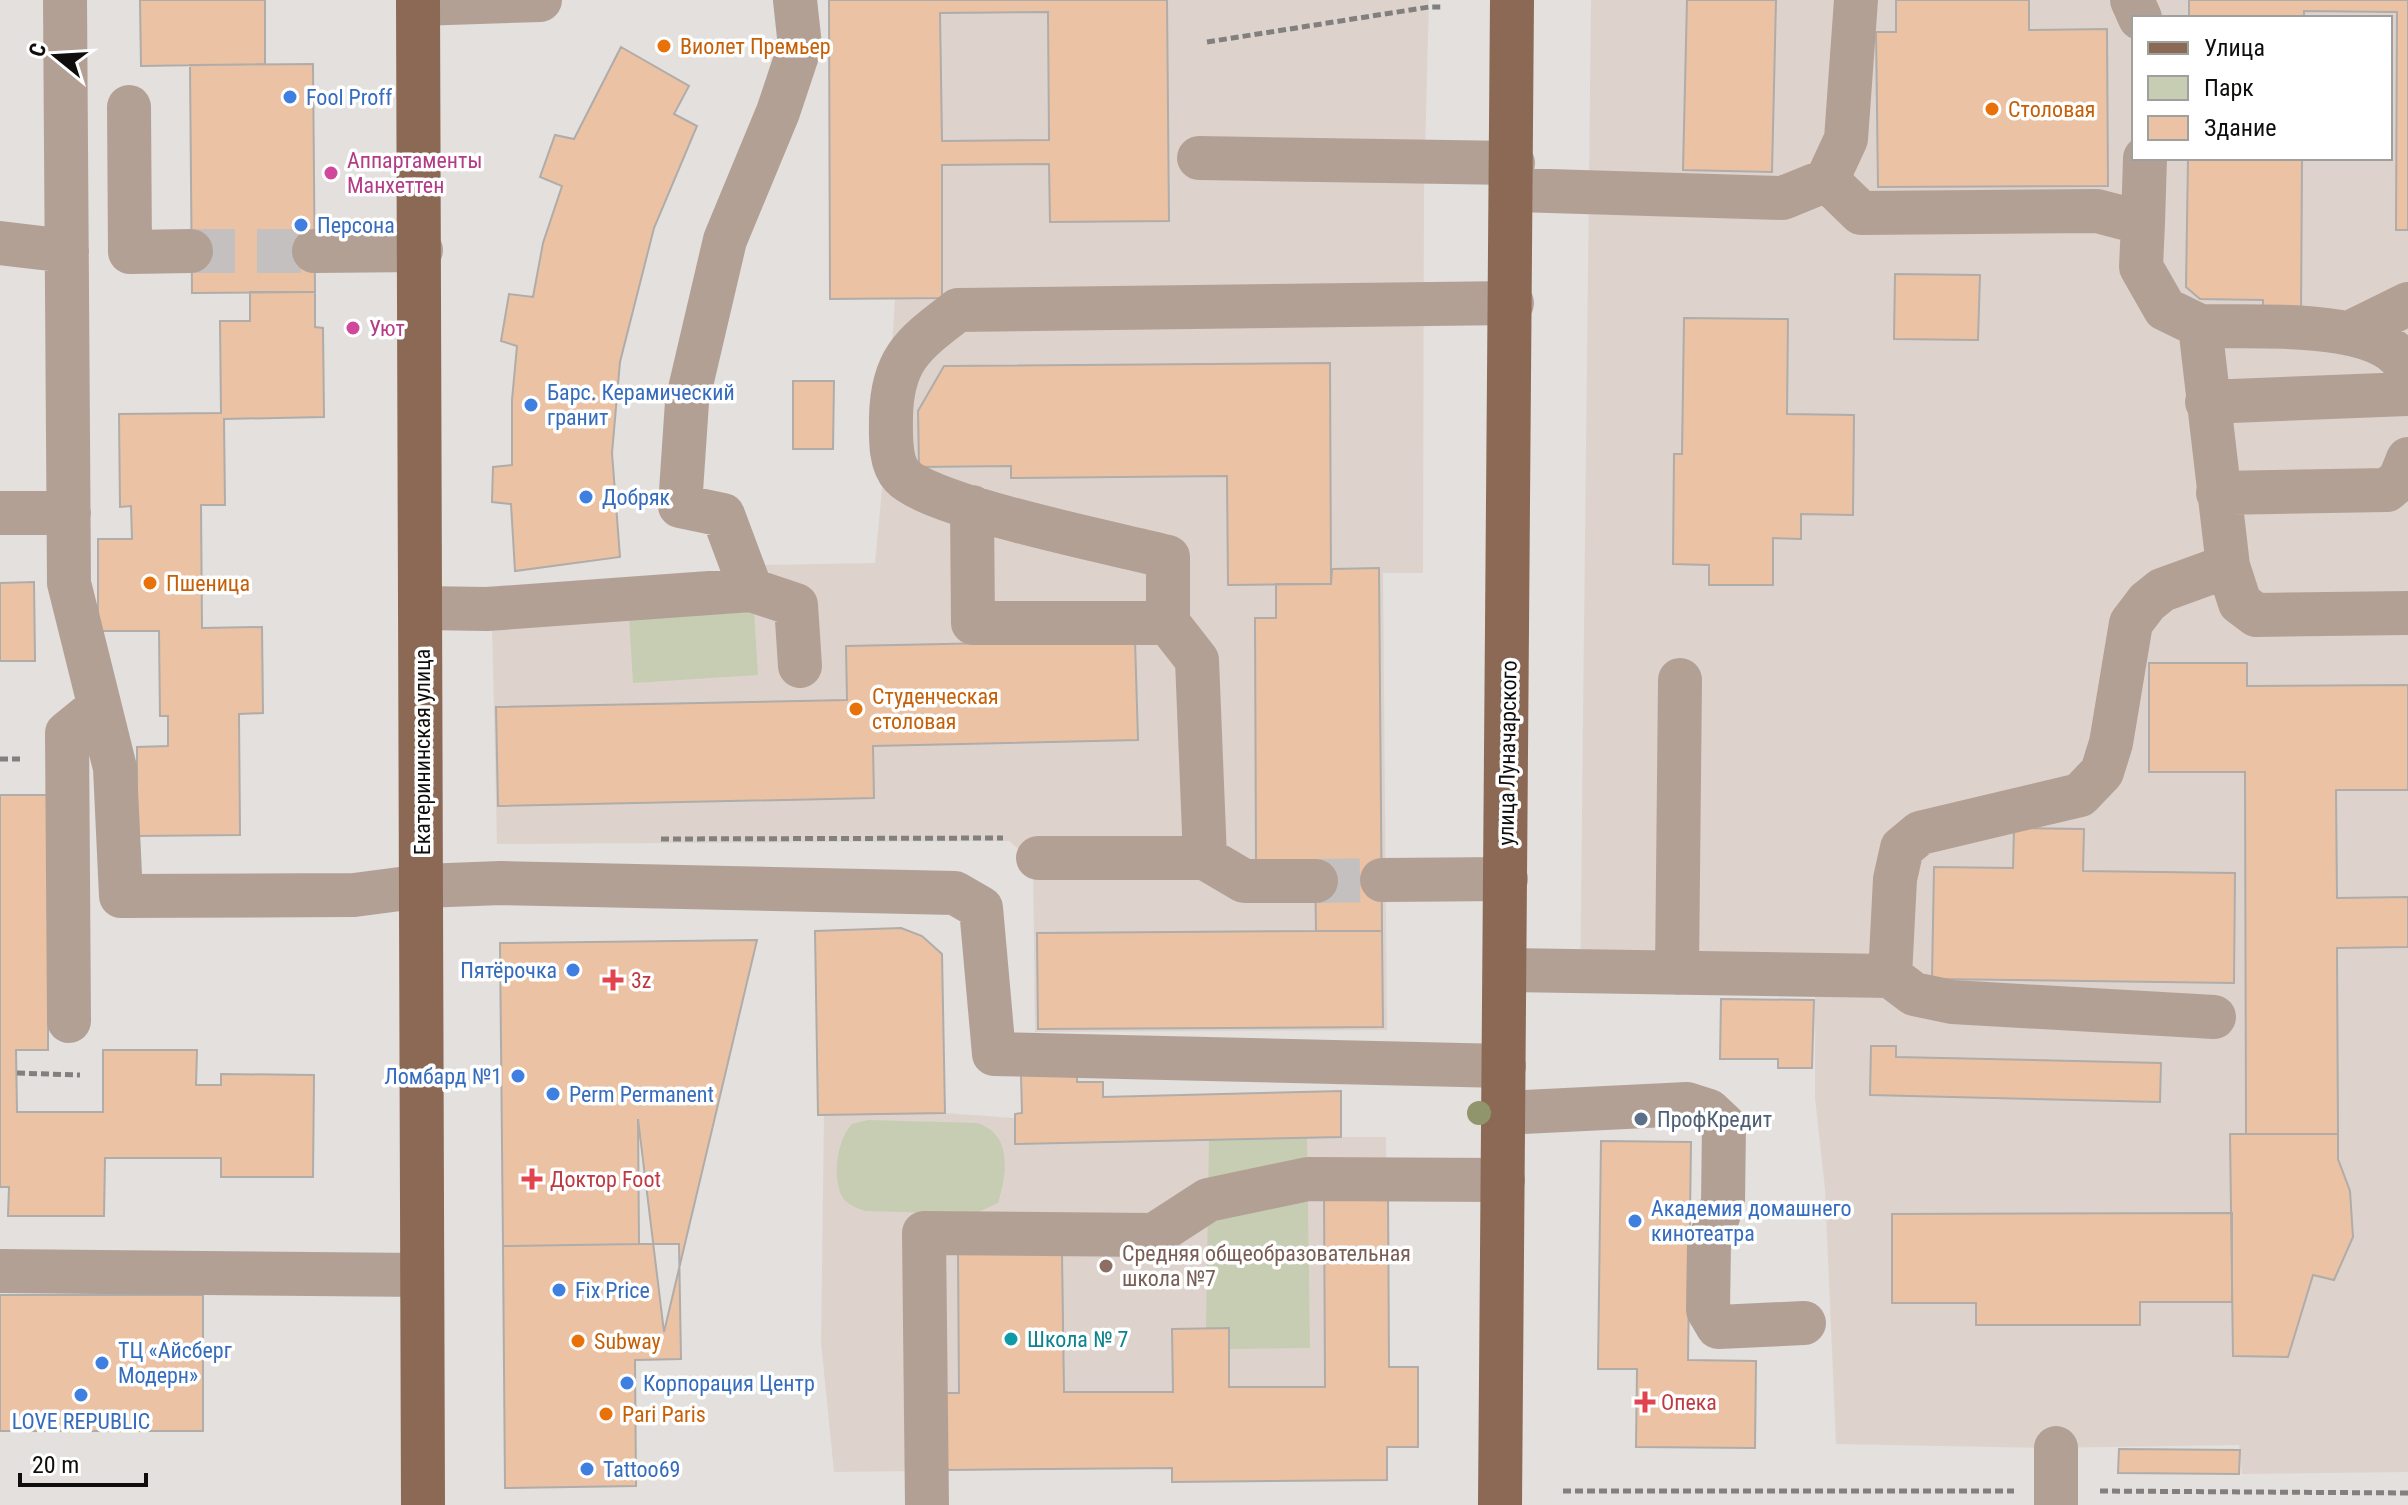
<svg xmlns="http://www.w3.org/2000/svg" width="2408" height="1505" viewBox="0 0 2408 1505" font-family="'Roboto Condensed',sans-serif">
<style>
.built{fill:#ddd3cc;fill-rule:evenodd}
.green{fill:#c6cdb2}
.building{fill:#ebc3a4;stroke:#afacaa;stroke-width:2;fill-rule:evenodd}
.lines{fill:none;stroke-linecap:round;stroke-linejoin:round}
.minor-tunnel{stroke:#c3c0bf;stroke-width:44;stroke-dasharray:44 22;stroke-linecap:butt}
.path{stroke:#82807e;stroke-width:5;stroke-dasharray:8 4;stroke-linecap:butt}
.minor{stroke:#b3a095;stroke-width:44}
.major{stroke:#8b6955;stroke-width:44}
.tree{fill:#90956c}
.food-dot{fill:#e8710a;stroke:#fff;stroke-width:3}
.shop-dot{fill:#3f7fe0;stroke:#fff;stroke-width:3}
.hotel-dot{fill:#d1479c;stroke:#fff;stroke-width:3}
.health-dot{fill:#e0444e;stroke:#fff;stroke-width:3}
.service-dot{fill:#5c6f8a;stroke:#fff;stroke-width:3}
.education-dot{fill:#8d6e63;stroke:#fff;stroke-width:3}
.culture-dot{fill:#0f9aa8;stroke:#fff;stroke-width:3}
.labels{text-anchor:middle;stroke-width:7;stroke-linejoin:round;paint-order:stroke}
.food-label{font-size:22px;fill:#c56008;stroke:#fff;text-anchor:start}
.shop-label{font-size:22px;fill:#366cbe;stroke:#fff;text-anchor:start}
.hotel-label{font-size:22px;fill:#b23c85;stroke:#fff;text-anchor:start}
.street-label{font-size:22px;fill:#0f0e0d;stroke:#fff}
.health-label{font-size:22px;fill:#be3a42;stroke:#fff;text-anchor:start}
.service-label{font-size:22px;fill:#4e5e75;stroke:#fff;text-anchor:start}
.education-label{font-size:22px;fill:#785e54;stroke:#fff;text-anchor:start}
.culture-label{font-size:22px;fill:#0d838f;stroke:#fff;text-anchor:start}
</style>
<rect width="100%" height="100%" fill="#e3e0de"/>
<!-- built -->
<path class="built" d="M829,0H1429L1424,192L1423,573H1383L1387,1030L1035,1032L1033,861L1009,841L497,844L492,627L757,565L875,563L882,489L881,391L891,359L895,299H830Z
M1591,0H2408V1472L2242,1474L2239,1445L2041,1448L1836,1444L1825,1189L1815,1098V997L1580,989ZM2134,18H2390V158H2134Z
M1077,1074V1082H1103L1104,1097L1341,1091V1137H1386L1389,1367H1418V1447L1387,1448V1480L1172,1482L1171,1468L834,1472L821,1342L824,1115L945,1113L1014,1118L1022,1113L1021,1075Z"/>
<!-- green -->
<path class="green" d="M754,611L758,675L633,683L629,618Z
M868,1120L977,1123C1013,1134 1007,1174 998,1203L974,1214L865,1211C857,1208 848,1205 843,1198C831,1178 837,1140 852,1124Z
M1307,1137L1310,1348L1229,1349L1206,1328L1209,1139Z"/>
<!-- building -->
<path class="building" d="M140,0H265V64L141,66Z
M829,0H1167L1169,221L1050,222L1049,164L942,165V298L830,299ZM1048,12L1049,140L942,141L940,13Z
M1687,0H1776L1772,172L1683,170Z
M1896,0H2029V30L2107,29L2108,186L1878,187L1876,32H1896Z
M2189,0H2408V230H2396L2397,12L2304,11V18H2189Z
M621,47L689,86L674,114L697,126L654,228L620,362L612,453L620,557L515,571L511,504L492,502L493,467L512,465V400L517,346L501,341L509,294L533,297L543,243L562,186L540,177L555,135L574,139Z
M313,64L315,292L192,293L190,65Z
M2188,158H2302L2301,319H2263V300L2200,299L2186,287Z
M1895,274L1980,275L1978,340L1894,339Z
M250,292H315V327L323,328L324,417L224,419L225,505H201L202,628L262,627L263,713L239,714L240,835L137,836V747L168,746V716H160L159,631H98V539H132L131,506L120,507L119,414L221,413L220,321H250Z
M1684,318L1788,319L1787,414L1854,415L1853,515L1801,514V539L1773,538V585H1709V565L1673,564L1674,454H1682Z
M1330,363L1331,584L1228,585L1227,476L1011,478V466L919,467L918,411L944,366Z
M793,381H834L833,449H793Z
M1379,568L1382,931H1316L1315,866H1256L1255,618H1276V584H1331L1332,569Z
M34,582L35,661H0V583Z
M1135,640L1138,740L873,746L874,798L498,806L496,707L847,700L846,646Z
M2149,663H2247V686L2408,685V790H2336L2337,898L2408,897V947L2337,948L2338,1134H2246L2245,772H2149Z
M0,795H49L48,1050H16L17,1112H103V1050H197L196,1085H221V1074L314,1075L313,1177H221V1158H105L104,1216H8L9,1187H0Z
M2014,828L2084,829L2083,871L2235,873L2234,983L1932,979L1934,867L2013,868Z
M901,928L922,936L942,954L945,1113L818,1115L815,931Z
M1316,931H1382L1383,1027L1038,1029L1037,933Z
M757,940L664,1332L638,1119L639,1244L503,1246L500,943Z
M1721,999L1814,1000L1812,1068H1778V1059H1720Z
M1871,1046H1896V1057L2161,1063L2160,1102L1870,1095Z
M1077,1074V1082H1103V1097L1341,1091V1137L1015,1144V1114L1022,1113L1021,1075Z
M2230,1134H2338V1159L2350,1191L2353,1237L2334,1280L2313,1275L2288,1357L2233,1356Z
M1601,1141L1691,1142L1688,1360L1756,1361L1755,1448L1636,1447L1637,1369H1598Z
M1324,1190H1388L1389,1367H1418V1447H1387V1480L1172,1482V1468L944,1470V1393H959L958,1253H1062L1064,1392H1173L1172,1329L1229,1328V1387H1325Z
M2232,1213V1302H2140V1325H1976V1303H1892V1214Z
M639,1244H679L681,1359L635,1360L636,1486L505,1488L503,1246Z
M0,1295H203V1431H0Z
M2119,1449L2240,1450L2239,1474L2118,1473Z"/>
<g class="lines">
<!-- minor-tunnel -->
<path class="minor-tunnel" d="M191,251H314
M1316,881L1382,880"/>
<!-- path -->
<path class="path" d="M1207,42L1429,7H1444
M0,759H23
M661,839L1003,838
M17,1073L80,1075
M1563,1491H2014
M2100,1491L2408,1493"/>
<!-- minor -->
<path class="minor" d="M65,0L69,583L115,768L121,896L354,895L423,886L501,883L955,893L981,908L994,1054L1504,1066
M2132,0L2140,18
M418,4L540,0
M129,107L130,252L191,251
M1199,158L1513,163
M1827,180L1861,213L2097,211L2143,223L2141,267L2165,309L2200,326L2228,566L2162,590L2147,602L2131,623L2111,743L2102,772L2080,795L1920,833L1902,848L1895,879L1890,976L1914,994L1952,1002L2214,1017
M1513,190L1783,198L1827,180L1846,139L1856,0
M2143,223L2145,158
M0,243L67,251
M314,251L421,250
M2200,326C2248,328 2396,316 2408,374
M2351,332L2408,304
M2207,402L2408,394
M2218,493L2387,490L2400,479L2408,459
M972,507L973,623H1168L1197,660L1205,858
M0,513H69
M2228,566L2240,603L2256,615L2408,613
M751,590L723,515L680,506L687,402L725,240L778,112L800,46L795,0
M422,608L487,609L751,590L796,605L800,666
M1168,623V557C1118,544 930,507 902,476C889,462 891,435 891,417C892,358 915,343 958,310L1512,303
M1038,858H1205L1244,881H1316
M1382,880L1506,879
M1505,970L1890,976
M1677,973L1680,680
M69,1021L67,733L99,707
M1504,1113L1687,1104L1709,1111L1724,1125L1723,1202L1709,1243L1708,1310L1718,1327L1804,1323
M0,1271L422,1275
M2056,1448V1505
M927,1505L924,1233L1154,1235L1208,1200L1308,1179L1503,1180"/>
<!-- major -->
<path class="major" d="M418,0L423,1505
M1500,1505L1512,0"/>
</g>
<!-- trees -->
<circle class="tree" cx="1479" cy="1113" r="12"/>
<!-- markers -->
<g class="food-dot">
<circle cx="664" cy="46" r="8"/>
<circle cx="1992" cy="109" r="8"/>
<circle cx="150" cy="583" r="8"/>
<circle cx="856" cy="709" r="8"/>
<circle cx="578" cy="1341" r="8"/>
<circle cx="606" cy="1414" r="8"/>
</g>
<g class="shop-dot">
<circle cx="290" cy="97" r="8"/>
<circle cx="301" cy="225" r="8"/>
<circle cx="531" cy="405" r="8"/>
<circle cx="586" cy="497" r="8"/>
<circle cx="573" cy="970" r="8"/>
<circle cx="518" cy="1076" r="8"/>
<circle cx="553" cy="1094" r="8"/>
<circle cx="1635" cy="1221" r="8"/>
<circle cx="559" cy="1290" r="8"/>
<circle cx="102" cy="1363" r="8"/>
<circle cx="627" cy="1383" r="8"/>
<circle cx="81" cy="1395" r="8"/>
<circle cx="587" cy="1469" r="8"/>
</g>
<g class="hotel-dot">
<circle cx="331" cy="173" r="8"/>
<circle cx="353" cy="328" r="8"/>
</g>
<g class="health-dot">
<path d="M609 968h8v8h8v8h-8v8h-8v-8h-8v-8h8z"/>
<path d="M528 1167h8v8h8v8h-8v8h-8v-8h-8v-8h8z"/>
<path d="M1641 1390h8v8h8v8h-8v8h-8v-8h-8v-8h8z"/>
</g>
<circle class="service-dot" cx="1641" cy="1119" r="8"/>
<circle class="education-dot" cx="1106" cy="1266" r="8"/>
<circle class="culture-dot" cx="1011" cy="1339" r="8"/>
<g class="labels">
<!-- food labels -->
<g class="food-label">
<text x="680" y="54">Виолет Премьер</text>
<text x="2008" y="117">Стoловая</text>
<text x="166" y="591">Пшеница</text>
<text x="872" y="704">Студенческая<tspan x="872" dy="25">столовая</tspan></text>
<text x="594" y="1349">Subway</text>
<text x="622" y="1422">Pari Paris</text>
</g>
<!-- shop labels -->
<g class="shop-label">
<text x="306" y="105">Fool Proff</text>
<text x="317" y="233">Персона</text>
<text x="547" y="400">Барс. Керамический<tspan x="547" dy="25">гранит</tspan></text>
<text x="602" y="505">Добряк</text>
<text x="557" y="978" text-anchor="end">Пятёрочка</text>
<text x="502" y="1084" text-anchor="end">Ломбард №1</text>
<text x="569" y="1102">Perm Permanent</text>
<text x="1651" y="1216">Академия домашнего<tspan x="1651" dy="25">кинотеатра</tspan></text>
<text x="575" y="1298">Fix Price</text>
<text x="118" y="1358">ТЦ «Айсберг<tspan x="118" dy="25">Модерн»</tspan></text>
<text x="643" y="1391">Корпорация Центр</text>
<text x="81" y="1429" text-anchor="middle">LOVE REPUBLIC</text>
<text x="603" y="1477">Tattoo69</text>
</g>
<!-- hotel labels -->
<g class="hotel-label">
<text x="347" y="168">Аппартаменты<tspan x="347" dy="25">Манхеттен</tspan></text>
<text x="369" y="336">Уют</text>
</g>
<!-- street labels -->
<g class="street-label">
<text transform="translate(422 752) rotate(-90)" y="8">Екатерининская улица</text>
<text transform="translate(1507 753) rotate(-89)" y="8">улица Луначарского</text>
</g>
<!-- health labels -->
<g class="health-label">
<text x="631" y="988">3z</text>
<text x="550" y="1187">Доктор Foot</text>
<text x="1661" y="1410">Опека</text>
</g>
<!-- service labels -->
<g class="service-label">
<text x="1657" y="1127">ПрофКредит</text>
</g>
<!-- education labels -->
<g class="education-label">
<text x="1122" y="1261">Средняя общеобразовательная<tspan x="1122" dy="25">школа №7</tspan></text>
</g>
<!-- culture labels -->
<g class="culture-label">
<text x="1027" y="1347">Школа № 7</text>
</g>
</g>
<!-- legend -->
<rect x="2132" y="16" width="260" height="144" fill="#ffffff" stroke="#9f9f9e" stroke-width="2"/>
<rect x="2148" y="42" width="40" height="12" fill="#8b6955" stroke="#9f9f9e" stroke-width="2"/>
<text x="2204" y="56" font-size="24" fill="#0f0e0d">Улица</text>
<rect x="2148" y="76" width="40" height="24" fill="#c6cdb2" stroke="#9f9f9e" stroke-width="2"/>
<text x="2204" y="96" font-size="24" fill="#0f0e0d">Парк</text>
<rect x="2148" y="116" width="40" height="24" fill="#ebc3a4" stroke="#9f9f9e" stroke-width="2"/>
<text x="2204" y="136" font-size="24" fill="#0f0e0d">Здание</text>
<!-- north arrow -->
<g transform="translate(56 56) rotate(288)" stroke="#ffffff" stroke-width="6" paint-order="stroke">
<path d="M0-6L14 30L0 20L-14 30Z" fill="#0f0e0d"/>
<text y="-12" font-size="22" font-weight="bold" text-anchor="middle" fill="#0f0e0d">С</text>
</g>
<!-- scale -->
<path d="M20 1473v12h126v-12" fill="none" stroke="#0f0e0d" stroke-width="4"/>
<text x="32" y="1473" font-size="24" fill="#0f0e0d" stroke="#ffffff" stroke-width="6" paint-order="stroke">20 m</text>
</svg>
